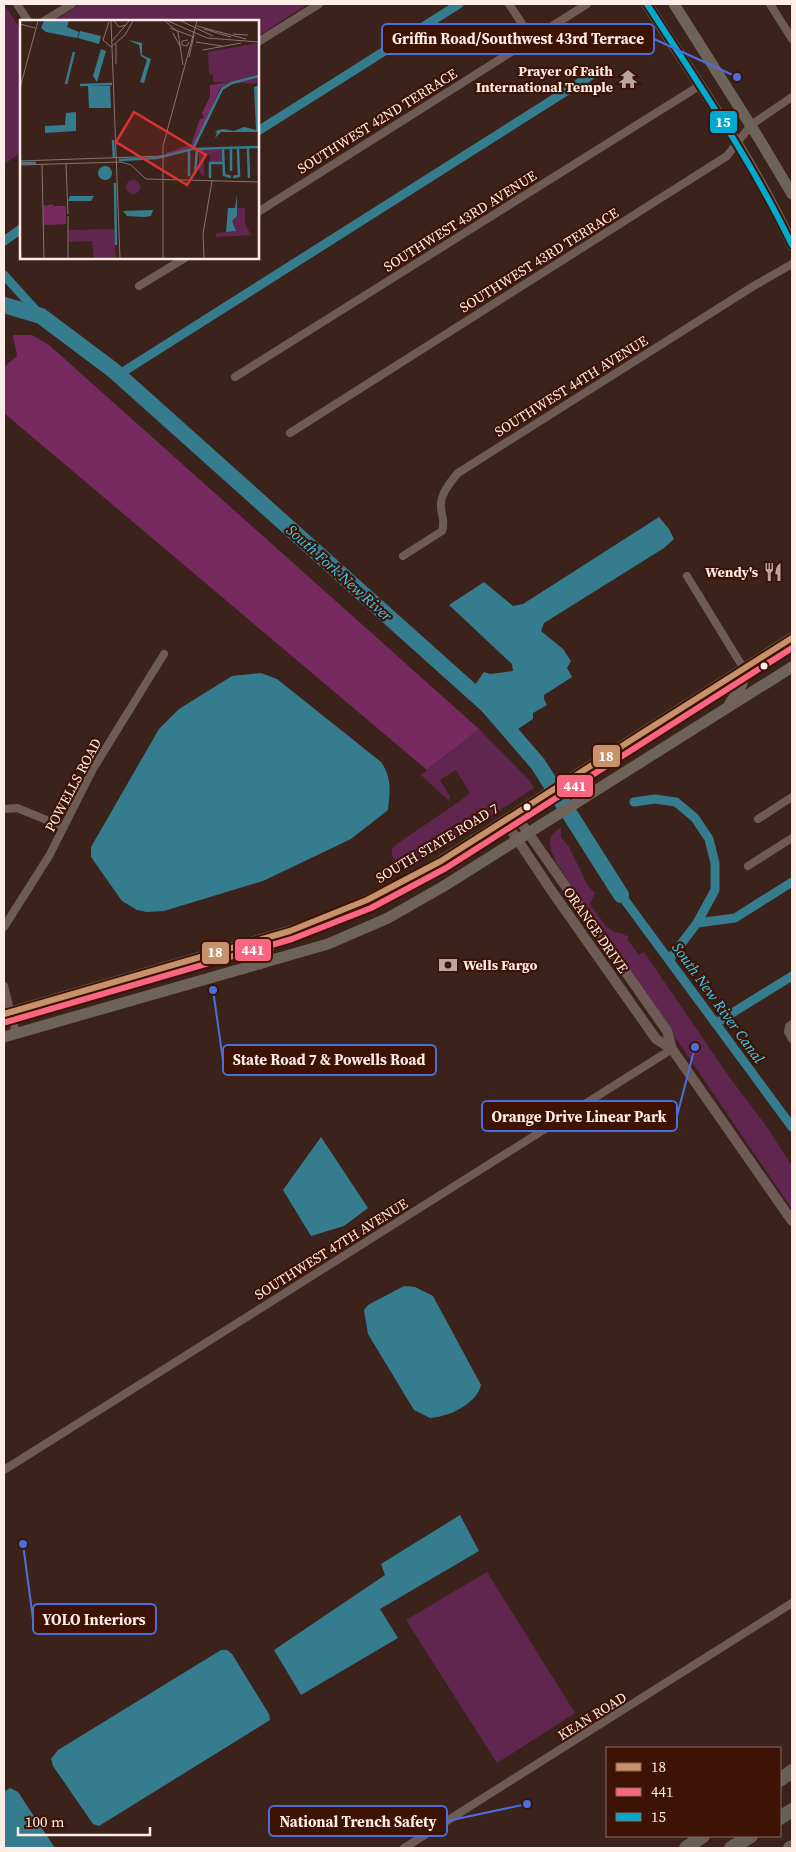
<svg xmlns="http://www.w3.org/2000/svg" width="796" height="1852" viewBox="0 0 796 1852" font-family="'Source Serif 4',serif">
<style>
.green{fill:#61264f}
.forest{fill:#762a60}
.water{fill:#367c8f}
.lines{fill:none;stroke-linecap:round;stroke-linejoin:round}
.canal{stroke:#367c8f;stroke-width:9}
.river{stroke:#367c8f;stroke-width:16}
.street{stroke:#6f5b56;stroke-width:8}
.secondary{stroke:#6f5b56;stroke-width:10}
.primary{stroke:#6d635a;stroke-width:11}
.highway{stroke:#665f57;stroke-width:14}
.bus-1-casing{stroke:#3d1305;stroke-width:10}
.bus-2-casing{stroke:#3d1305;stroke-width:10}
.bus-3-casing{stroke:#3d1305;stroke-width:10}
.bus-1{stroke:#c7916a;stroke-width:6}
.bus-2{stroke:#fa6682;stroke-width:6}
.bus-3{stroke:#00a9ce;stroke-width:6}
.bus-dot{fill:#feece6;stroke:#3d1305;stroke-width:2}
.labels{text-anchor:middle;stroke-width:4.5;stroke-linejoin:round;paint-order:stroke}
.poi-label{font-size:14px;font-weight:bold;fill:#feece6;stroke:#3d1305;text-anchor:end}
.street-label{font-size:14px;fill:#feece6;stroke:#3d1305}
.water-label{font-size:15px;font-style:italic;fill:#33d3f9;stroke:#3d1305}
.inset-river{fill:none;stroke:#367c8f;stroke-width:2.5}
.inset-road{fill:none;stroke:#89736d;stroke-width:1}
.view{fill:#d83232;fill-opacity:0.15;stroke:#d83232;stroke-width:2.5}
.inset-edge{fill:none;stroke:#feece6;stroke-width:2.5}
.leader{fill:none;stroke:#4a6edb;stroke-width:2}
.callout-dot{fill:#4a6edb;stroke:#3d1305;stroke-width:2}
.callout{fill:#3d1305;stroke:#4a6edb;stroke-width:2}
.callout-label{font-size:15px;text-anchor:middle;font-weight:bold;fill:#feece6}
.line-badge{stroke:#3d1305;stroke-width:2}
.badge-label{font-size:14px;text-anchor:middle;font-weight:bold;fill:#fff}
</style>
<rect width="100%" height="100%" fill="#3b231c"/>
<!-- green -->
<path class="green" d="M4,4L21,30V153L4,164Z
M81,4H308L258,36V21H53Z
M479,729L530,781L534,788L433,853L409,865L397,863C393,857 389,853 394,846L460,801L470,793L456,770L440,780L450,796L449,801L421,775Z
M561,828V837L569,847L588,886L595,893L590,904L607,928L611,929L613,932L620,933L629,937L627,939L639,955L644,952L730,1078L767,1127L792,1166V1209L555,861C555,856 552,855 551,849C548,839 552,832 561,828Z
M487,1572L575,1713L497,1763L406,1620Z"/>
<!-- forest -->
<path class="forest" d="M13,335H32L49,345L479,729L427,770L4,413V367L17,356Z"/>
<!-- water -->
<path class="water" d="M659,517L669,529L674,539L664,548L544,623L541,631L563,649L571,661L567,668L572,677L544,695V699L547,705L533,713V719L512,733L487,705L475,685L484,672L490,674L513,671L512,664L449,605L484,582L513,606L523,604Z
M261,673L277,679L381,762C392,778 390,791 388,810L351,839L263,881L164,911L147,912L137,910L122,901L91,857V847L159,729L179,709L232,676Z
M321,1137L368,1208L344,1226L311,1236L283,1190Z
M404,1286L415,1287L433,1296L481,1385C477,1404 448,1417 430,1418L414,1410L374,1344L368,1334L364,1310L368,1305Z
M460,1515L479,1551L380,1609L398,1638L301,1695L274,1650L385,1575L381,1564Z
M221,1650H227L232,1654L269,1714L270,1720L99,1826L93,1824L53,1766L51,1759L58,1750Z
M10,1788L18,1792L55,1848H4V1792Z"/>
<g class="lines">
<!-- canal -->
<path class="canal" d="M258,131L459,4
M4,241L21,229
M4,275L41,316
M118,375L598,71
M634,802L655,799L676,802L695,818L709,839L715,863V890L697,923
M621,895L792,1127
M669,960L697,923L735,918L792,882
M716,1023L792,976"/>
<!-- river -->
<path class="river" d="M4,305L41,316L113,370L487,705L538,764L621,895"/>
<!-- street -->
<path class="street" d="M17,4L28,21
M509,4L532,39
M770,4L792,39
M44,21L72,4
M258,42L319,4
M258,212L587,4
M139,286L185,258
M235,377L699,86
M290,433L727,156L751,125L792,97
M403,556L442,531C446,518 440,515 441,504C441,493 451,481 458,473L752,287L792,264
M687,576L744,669
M4,809L17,808L64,827
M758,819L792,797
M748,866L792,838
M4,927L49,856L93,769L164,654
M4,986L16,1033
M792,1024L789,1026L788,1032L792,1039
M4,1470L672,1049
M404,1848L792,1603"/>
<!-- secondary -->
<path class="secondary" d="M515,814L667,1031L672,1049L792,1221
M505,821L551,890L656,1039L672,1049"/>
<!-- primary -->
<path class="primary" d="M647,4C697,83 753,159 792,245
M674,4L758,137L792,194
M730,703C738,692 745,683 744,669
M260,964C264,951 271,944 283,936
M4,1014L290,931C343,913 393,890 441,861L792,638
M4,1037L328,944L388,918L444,886L792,667"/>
<!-- highway -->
<path class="highway" d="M780,1780L792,1771
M780,1818L792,1810
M686,1848L703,1836
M731,1848L751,1836
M790,1848L792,1847"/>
<!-- bus-1 casing -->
<g class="bus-1-casing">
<path id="bus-1" d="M4,1014L290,931L367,900L441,861L792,638"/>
</g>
<!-- bus-2 casing -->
<g class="bus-2-casing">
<path id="bus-2" d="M6,1022L292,939L371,908L446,868L792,648"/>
</g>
<!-- bus-3 casing -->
<g class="bus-3-casing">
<path id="bus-3" d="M647,4C698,83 751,160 792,245"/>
</g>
<!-- bus-1 -->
<use href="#bus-1" class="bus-1"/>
<!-- bus-2 -->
<use href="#bus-2" class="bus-2"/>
<!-- bus-3 -->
<use href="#bus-3" class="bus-3"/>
</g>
<!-- icons -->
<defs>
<g id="temple-bare" transform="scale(1.5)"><path d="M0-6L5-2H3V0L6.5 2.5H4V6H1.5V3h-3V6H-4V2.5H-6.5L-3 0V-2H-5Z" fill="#baa69f" stroke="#3d1305" stroke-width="2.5" paint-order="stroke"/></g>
<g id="restaurant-bare" transform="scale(1.5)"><path d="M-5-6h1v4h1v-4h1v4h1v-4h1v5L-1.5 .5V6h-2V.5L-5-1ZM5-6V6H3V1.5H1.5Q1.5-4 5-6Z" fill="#baa69f" stroke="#3d1305" stroke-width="2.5" paint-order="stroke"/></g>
<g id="bank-bare" transform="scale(1.5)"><path d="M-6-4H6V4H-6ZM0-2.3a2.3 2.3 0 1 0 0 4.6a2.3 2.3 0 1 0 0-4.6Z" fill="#baa69f" stroke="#3d1305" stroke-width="2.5" paint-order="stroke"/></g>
</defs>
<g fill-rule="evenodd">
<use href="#temple-bare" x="628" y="79"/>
<use href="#restaurant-bare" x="773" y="572"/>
<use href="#bank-bare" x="448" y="965"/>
</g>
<!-- markers -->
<g class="bus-dot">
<circle cx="764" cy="666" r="4.5"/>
<circle cx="527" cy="807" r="4.5"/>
</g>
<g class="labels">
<!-- poi labels -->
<g class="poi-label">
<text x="613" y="76">Prayer of Faith<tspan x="613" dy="16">International Temple</tspan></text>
<text x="758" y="577">Wendy's</text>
<text x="463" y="970" text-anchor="start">Wells Fargo</text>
</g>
<!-- street labels -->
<g class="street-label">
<text transform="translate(377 121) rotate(-32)" y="5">SOUTHWEST 42ND TERRACE</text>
<text transform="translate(460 221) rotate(-32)" y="5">SOUTHWEST 43RD AVENUE</text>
<text transform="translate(539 260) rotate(-32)" y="5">SOUTHWEST 43RD TERRACE</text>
<text transform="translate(571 386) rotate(-32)" y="5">SOUTHWEST 44TH AVENUE</text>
<text transform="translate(73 785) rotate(-62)" y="5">POWELLS ROAD</text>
<text transform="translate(437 843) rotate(-31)" y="5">SOUTH STATE ROAD 7</text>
<text transform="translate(596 930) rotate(55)" y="5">ORANGE DRIVE</text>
<text transform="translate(331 1249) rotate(-32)" y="5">SOUTHWEST 47TH AVENUE</text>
<text transform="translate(592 1716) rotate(-32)" y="5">KEAN ROAD</text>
</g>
<!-- water labels -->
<g class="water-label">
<text transform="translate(339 573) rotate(42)" y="5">South Fork New River</text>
<text transform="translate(718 1003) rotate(54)" y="5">South New River Canal</text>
</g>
</g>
<!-- overview -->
<g transform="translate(20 20)">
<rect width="239" height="239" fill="#3b231c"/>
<path d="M239,23V64L193,62V55L189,54L188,32ZM179,129L203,130V142H190V135H184V158L179,151ZM106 167a7 7 0 1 1 14 0a7 7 0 1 1-14 0ZM217,188H225V204L231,215L196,217V213L216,211L212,201ZM94,209L96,238H74L72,221L49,222L48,210Z" fill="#61264f"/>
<path d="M211,62L200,68L175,126L147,136L146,133L171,125L180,99L184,98L182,93L190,77V65ZM33,184V186H46V204L24,205L23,186Z" fill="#762a60"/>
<path d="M24,1H49L47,7L59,12L57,18L26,12L21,8ZM60,11L81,16L79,24L58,18ZM108,20L122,23V35L131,39L124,63L120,62L127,40L121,36L119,25ZM81,29L86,31L77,62L73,56ZM239,65V112H201L195,118L197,113L195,111L203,109L214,111L224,107L236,110L234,67ZM68,66H90L91,88H69ZM56,92V111L25,113V106L45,105L46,93ZM78 153a7 7 0 1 1 14 0a7 7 0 1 1-14 0ZM217,175V196L212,201L216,211L206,212L208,188H215ZM74,176L71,181H48L50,176ZM133,190L131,196L124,197L107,196L103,191Z" fill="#367c8f"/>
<path class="inset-river" d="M46,64L54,32M60,65L92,64M93,120L94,138M211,128V151M228,128L229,158M173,129L239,127M203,129L204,155L211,157M169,131V156M137,138L173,129L202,69L212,63L239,56M99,140L137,138M0,143H16M175,154L177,129M213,157L219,156L218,128M190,158V143H204M95,163L96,225"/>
<path class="inset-road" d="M91,1L100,238M94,1L99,7L106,5M145,1L158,12L163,45M148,1L187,18L239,22M161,1L193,16M89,2L83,20L91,27L105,15L113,1M0,4L15,8M177,6L226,19M150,8L174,17M184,9L211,17M153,13L161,28M213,14L228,15M168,20L162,21V25L167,26L169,22M92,21L109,1M176,22L202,26M96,24V44M183,30L221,23M169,37L174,15M0,68L18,1M0,141L143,136M46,144L48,194M0,145L101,142L111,145L126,159L239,162M22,145L24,238M0,215L1,238M48,238V196M143,238V126L177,1M184,238L183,214L192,161"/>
<path class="view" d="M114,92L186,135L167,165L96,122Z"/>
<rect width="239" height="239" class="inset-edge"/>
</g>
<!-- callouts -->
<path class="leader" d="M737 77L654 39M213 990L223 1060M695 1047L677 1116M23 1544L33 1619M527 1804L447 1821"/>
<g class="callout-dot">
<circle cx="737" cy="77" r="5"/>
<circle cx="213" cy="990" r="5"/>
<circle cx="695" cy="1047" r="5"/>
<circle cx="23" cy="1544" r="5"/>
<circle cx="527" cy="1804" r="5"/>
</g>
<g class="callout">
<rect x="382" y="24" width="272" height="30" rx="5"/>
<rect x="223" y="1045" width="213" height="30" rx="5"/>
<rect x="482" y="1101" width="195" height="30" rx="5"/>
<rect x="33" y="1604" width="123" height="30" rx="5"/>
<rect x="269" y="1806" width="178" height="30" rx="5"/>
</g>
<g class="callout-label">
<text x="518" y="44">Griffin Road/Southwest 43rd Terrace</text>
<text x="329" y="1065">State Road 7 &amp; Powells Road</text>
<text x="579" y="1122">Orange Drive Linear Park</text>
<text x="94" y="1625">YOLO Interiors</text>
<text x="358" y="1827">National Trench Safety</text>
</g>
<g class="line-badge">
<rect x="709" y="110" width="29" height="24" rx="5" fill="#00a9ce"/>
<rect x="592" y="744" width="29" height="24" rx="5" fill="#c7916a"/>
<rect x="556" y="774" width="38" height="24" rx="5" fill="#fa6682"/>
<rect x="234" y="938" width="38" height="24" rx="5" fill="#fa6682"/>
<rect x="201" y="941" width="29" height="24" rx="5" fill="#c7916a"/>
</g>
<g class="badge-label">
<text x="723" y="127">15</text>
<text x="606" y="761">18</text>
<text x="575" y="791">441</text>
<text x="253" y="955">441</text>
<text x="215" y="957">18</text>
</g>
<!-- border -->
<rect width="796" height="1852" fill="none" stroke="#feece6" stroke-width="10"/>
<!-- legend -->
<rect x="606" y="1747" width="175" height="90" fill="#3d1305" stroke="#8a6a5f"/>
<rect x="616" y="1763" width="25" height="8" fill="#c7916a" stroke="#8a6a5f"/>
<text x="651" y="1772" font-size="15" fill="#feece6">18</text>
<rect x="616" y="1788" width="25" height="8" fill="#fa6682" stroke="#8a6a5f"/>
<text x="651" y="1797" font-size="15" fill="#feece6">441</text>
<rect x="616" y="1813" width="25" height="8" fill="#00a9ce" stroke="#8a6a5f"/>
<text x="651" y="1822" font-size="15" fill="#feece6">15</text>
<!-- scale -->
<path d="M18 1827v8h132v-8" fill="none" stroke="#feece6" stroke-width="2.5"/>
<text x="25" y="1827" font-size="15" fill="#feece6" stroke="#3d1305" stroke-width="4" paint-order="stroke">100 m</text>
</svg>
